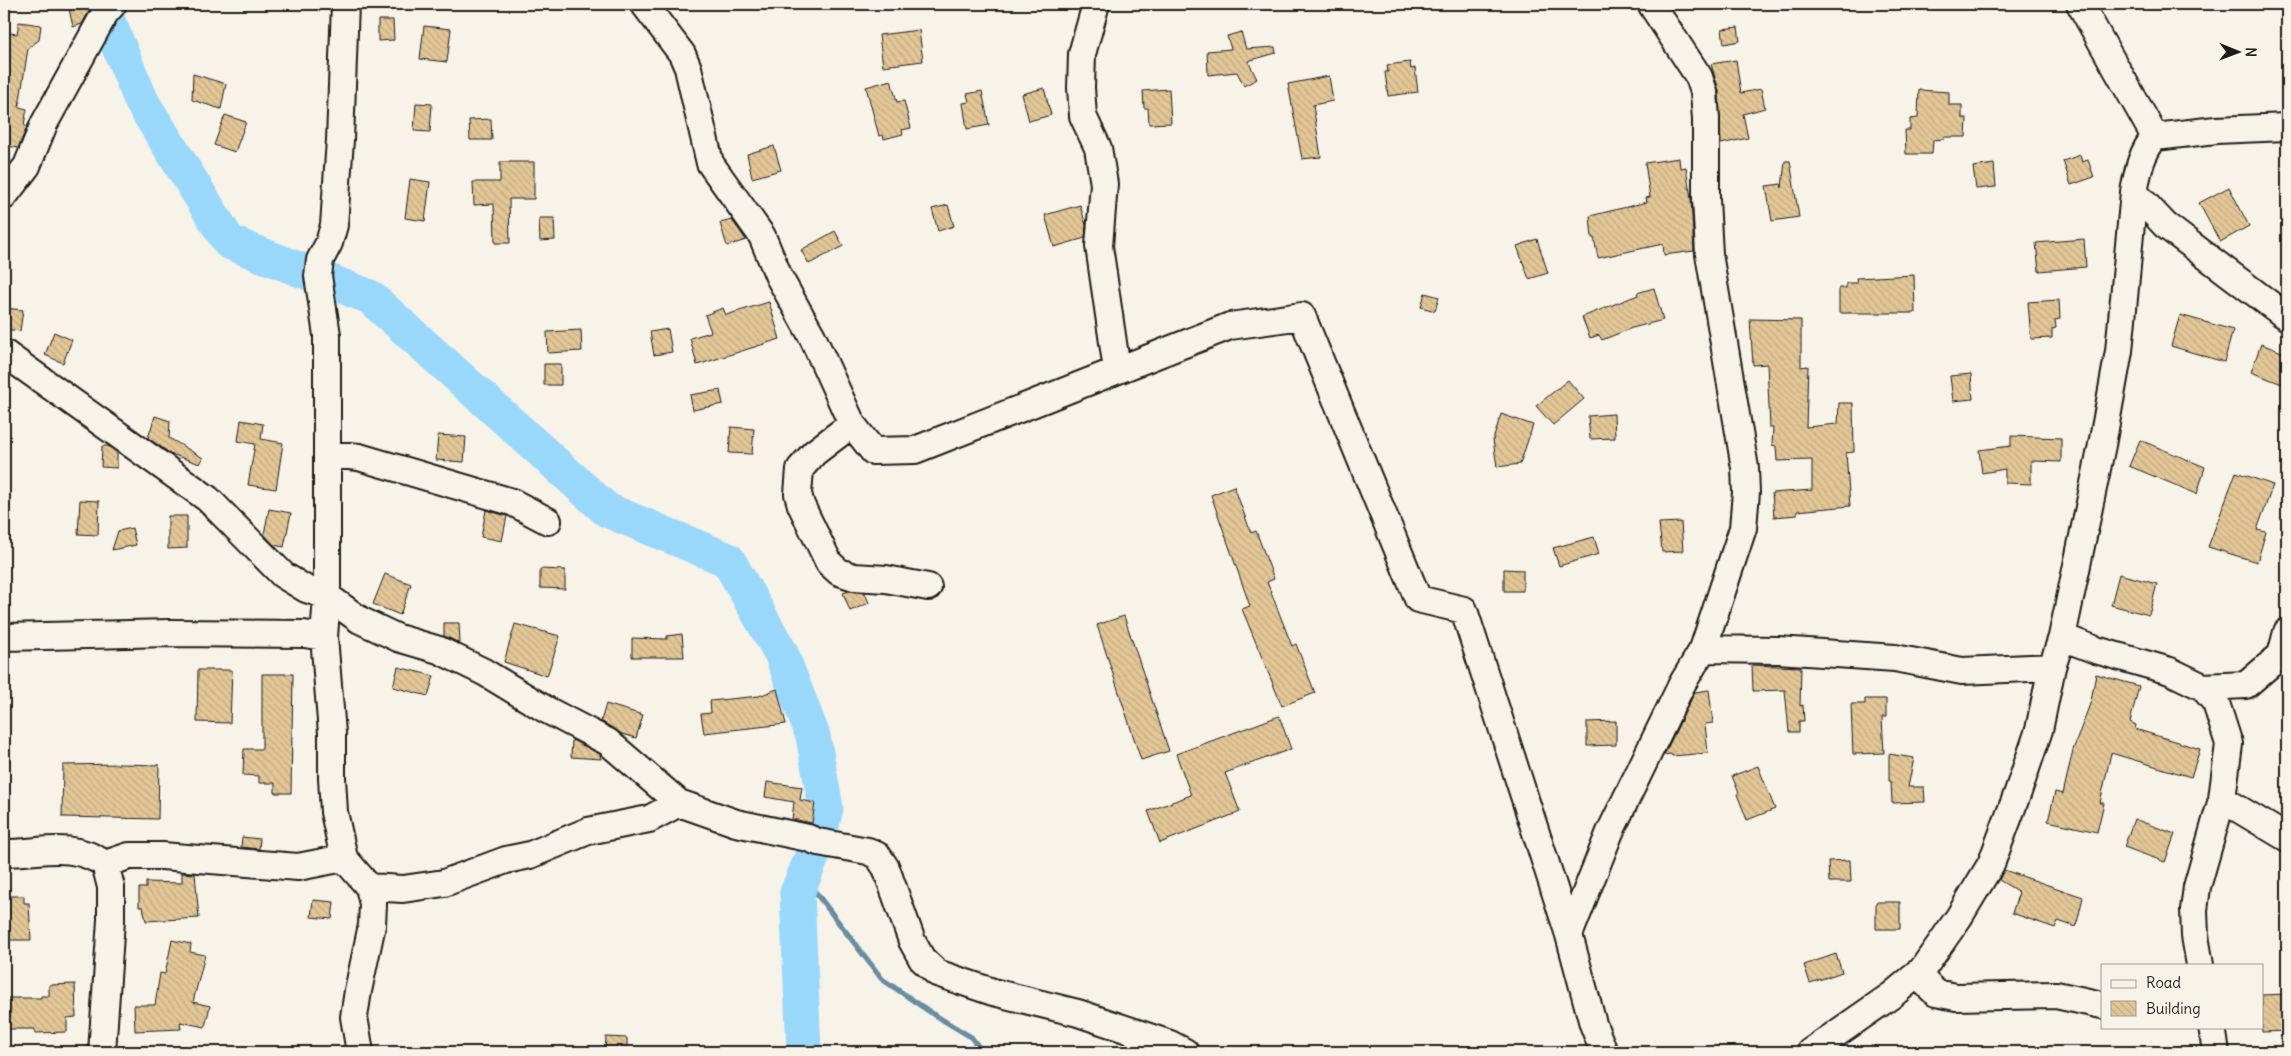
<svg xmlns="http://www.w3.org/2000/svg" width="2291" height="1056" viewBox="0 0 2291 1056" font-family="Delius,sans-serif">
<style>
.lines{fill:none;stroke-linecap:round;stroke-linejoin:round}
.stream{stroke:#688da2;stroke-width:5.5}
.river{stroke:#9ad8fb;stroke-width:35}
.building{fill:url(#building-back-hatch);stroke:#1c1c1c}
.minor-casing{stroke:#1c1c1c;stroke-width:30}
.minor{stroke:#f7f3e8;stroke-width:26}
</style>
<defs>
<pattern id="building-back-hatch" width="6" height="6" patternUnits="userSpaceOnUse" patternTransform="scale(1.25)"><rect width="6" height="6" fill="#e3c797"/><path d="M-1 5l2 2M0 0l6 6M5-1l2 2" fill="none" stroke="#c2aa82"/></pattern>
</defs>
<rect width="100%" height="100%" fill="#f7f3e8"/>
<filter id="ink" filterUnits="userSpaceOnUse"><feTurbulence type="fractalNoise" baseFrequency=".02" numOctaves="2"/><feDisplacementMap in="SourceGraphic" scale="10" xChannelSelector="R" yChannelSelector="G"/><feConvolveMatrix kernelMatrix="1 2 1 2 8 2 1 2 1" color-interpolation-filters="sRGB"/></filter>
<g filter="url(#ink)">
<g class="lines">
<!-- stream -->
<path class="stream" d="M803,876L882,979L933,1014L971,1037L982,1052"/>
<!-- river -->
<path class="river" d="M101,4L142,102L229,242L370,297L607,510L728,560L781,653L813,736L826,808L818,842L797,893L804,1052"/>
</g>
<!-- building -->
<path class="building" d="M68,4H93L82,24L73,27Z
M378,20H393L394,40L378,41Z
M19,22L41,25L39,40L28,48L19,107L27,109L24,125L27,127L18,148L4,145V32L17,34Z
M424,26L451,29L447,62L420,59Z
M1738,27L1740,41L1724,44L1722,29Z
M919,30L923,61L883,66L879,35Z
M1241,32L1246,49L1275,47L1276,53L1248,61L1257,79L1244,86L1237,72L1208,75L1207,51L1231,49L1227,36Z
M1736,60L1741,93L1761,89L1765,108L1743,114L1748,138L1721,144L1719,91L1711,64Z
M1410,62L1411,69L1415,68L1418,92L1388,96L1385,72H1388L1387,65Z
M193,74L226,84L221,109L192,100Z
M1329,76L1333,101L1313,105L1321,157L1302,159L1288,84Z
M891,80L897,102L904,101L911,128L902,130L903,134L884,139L883,135L879,136L866,87Z
M1044,88L1051,115L1029,121L1022,94Z
M1169,89L1171,123L1149,124L1148,108H1144L1143,91Z
M1919,90L1949,92V105H1962V118H1967L1966,137H1944V139L1933,140L1932,154H1906L1905,130H1910V119L1918,118Z
M982,91L989,125L967,129L963,103L969,102L967,94Z
M416,103L432,104L430,132L414,131Z
M225,115L246,122L235,152L214,145Z
M491,119L492,140H470L469,120Z
M774,146L781,170L752,178L747,154Z
M2080,155L2082,162L2088,160L2094,177L2071,185L2063,161Z
M1679,158L1680,168L1686,167L1691,199L1694,251L1664,255L1663,244L1598,258L1594,238H1592L1590,216L1647,202L1646,198L1650,197L1645,163Z
M1785,161H1790L1799,217L1772,221L1766,186L1781,184L1782,188Z
M500,162H534V199H509L510,243H495L494,204L474,205L473,182H500Z
M1994,164L1996,187L1976,189L1973,167Z
M410,179L430,182L425,221L405,218Z
M2229,187L2249,226L2220,242L2199,203Z
M948,205L954,226L938,231L932,209Z
M1080,205L1086,225L1085,238L1054,247L1045,215Z
M539,218H554L555,240L540,241Z
M732,220L746,240L727,246L720,223Z
M835,231L843,246L809,264L801,250Z
M1537,239L1548,273L1529,279L1517,246Z
M2084,239L2086,267L2039,271L2036,243Z
M1914,275L1915,313H1839V288H1846V283H1857L1856,278Z
M1654,288L1663,320L1632,328L1602,340L1599,335L1590,338L1582,317L1638,295L1637,293Z
M1425,293L1439,297L1435,311L1421,307Z
M2059,300L2060,319L2055,320L2056,328L2052,329V338L2031,339L2028,302Z
M769,302L780,339L697,365L690,338L711,332L705,315L723,308L726,315Z
M4,308L23,310L20,331L4,329Z
M2180,315L2233,330L2224,362L2171,346Z
M1750,319L1801,320V367L1808,366L1806,427L1838,424L1839,403H1853L1854,452L1846,453L1850,506L1797,511V515L1774,517L1772,493L1812,490V460L1777,461L1776,446L1772,445L1773,428H1770L1767,364L1753,365Z
M668,329L672,352L654,355L650,332Z
M581,330L582,351L548,353L547,332Z
M54,332L72,340L63,363L45,355Z
M2261,344L2287,354V386L2251,372Z
M544,364H561V385H544Z
M1971,374L1973,399L1953,401L1950,376Z
M1568,380L1584,399L1553,425L1536,406Z
M720,390L723,404L693,410L690,395Z
M1501,414L1533,425L1520,464L1497,467L1493,440Z
M1614,414L1615,438L1590,439L1588,416Z
M155,416L170,421L169,438L203,458L200,464L171,454L148,438Z
M241,420L263,424L261,439L283,443L276,489L248,485L255,444L238,441Z
M731,427L754,429L752,454L729,453Z
M438,435L466,437L464,462L436,460Z
M2011,436L2061,438V462L2031,461V484L2005,483V469L1982,473L1979,450L2011,446Z
M2140,440L2205,467L2197,494L2129,466Z
M102,446H108L117,453V468L101,467Z
M2236,472L2273,485L2257,530L2266,532L2257,562L2208,547Z
M1234,486L1251,533L1256,531L1274,579L1267,582L1292,646L1296,644L1315,693L1282,706L1242,609L1250,606L1211,495Z
M80,500L99,501L98,535L78,534Z
M269,509L291,513L284,547L274,545L264,534Z
M486,510L507,516L502,541L481,537Z
M168,516H187V548L168,549Z
M1681,522L1683,551L1662,552L1659,523Z
M132,528L136,545L112,550L118,531Z
M1594,537L1599,554L1559,566L1553,548Z
M540,569L565,570V589L540,588Z
M1504,569L1523,570V591H1504Z
M385,574L411,584L400,615L373,604Z
M2119,574L2157,584L2149,615L2111,605Z
M849,591L865,593L869,603L850,611L843,593Z
M1124,616L1169,751L1141,760L1097,625Z
M444,623H459L460,643L444,636Z
M515,624L560,636L547,676L504,662Z
M682,634L684,657H632V638L667,639V636Z
M1752,665L1801,667L1800,706L1803,705L1804,721H1799V732H1789L1785,690L1753,691Z
M398,667L434,676L428,696L393,687Z
M198,670H232L230,723L197,722Z
M262,674H293L291,793H275V783H259V776L243,775L244,749H262Z
M2096,674L2139,686L2130,722L2136,725L2135,729L2200,749L2191,777L2111,753L2100,803H2104L2097,832L2048,821L2055,792L2063,794L2073,750L2091,701Z
M777,689L786,724L704,733L701,714L711,713L710,701L759,696Z
M1709,690L1713,723L1705,724L1708,753L1672,756L1671,754L1664,755L1695,692Z
M1865,699H1886V717H1882L1884,753L1853,754L1851,704H1865Z
M606,704L643,715L636,738L622,734L601,721Z
M1279,716L1291,749L1225,773L1240,812L1160,843L1148,811L1191,795L1176,754Z
M1616,721V745L1587,746V722Z
M572,740L600,754L601,759L571,757Z
M1889,754L1914,758L1908,787H1924L1925,802L1892,803L1891,781H1889Z
M121,764L159,765L158,819L62,817L63,765Z
M1758,766L1775,809L1747,820L1737,794L1739,793L1732,776Z
M767,782L802,787L800,800L815,803L812,823L792,819L794,802L765,797Z
M2134,819L2175,834L2165,862L2124,847Z
M242,837L260,839L259,849L241,847Z
M1850,860L1851,882H1829L1828,861Z
M2004,870L2083,897L2076,927L2058,921L2055,928L2012,913L2019,892L1999,880Z
M182,873L195,874L199,918L146,921L143,907H139V888H146V882L182,883Z
M4,896H24V903H29L31,940H4Z
M313,900L334,902L332,919L311,917Z
M1876,902H1900V929H1876Z
M172,940L191,944L190,952L205,955L193,1002L210,1006L205,1027L180,1022L181,1029L135,1031L134,1005H155L160,973L165,974Z
M1836,954L1842,972L1810,983L1804,965Z
M75,984L76,1017L67,1018V1032L35,1033V1029H4V998H41V996H49V985Z
M2287,994V1031L2262,1032V995Z
M606,1037L627,1038V1052H605Z"/>
<g class="lines">
<!-- minor casing -->
<g class="minor-casing">
<path id="minor" d="M345,4L340,140L334,225L329,243L320,260L318,276L327,335V596L324,637L332,733V778L334,812L344,858L369,887L373,904L372,925L358,991L354,1017L360,1052
M644,4L682,54L688,68L710,163L762,236L779,277L812,336L852,424L873,451L915,450L1230,326L1302,316L1418,599L1464,610L1569,935L1593,1024L1604,1052
M1096,4L1082,54L1081,88L1083,116L1098,148L1104,184L1099,246L1117,370
M2080,4L2155,137
M2134,192L2165,225L2287,317
M4,196L27,166L44,124L105,13L113,4
M4,353L208,499L283,575L306,589L327,596L360,620L398,638L439,650L484,672L545,709L608,742L679,803L736,823L808,838L818,842L868,851L878,856L886,868L912,941L922,959L937,973L993,992L1078,1013L1170,1044L1185,1052
M852,424L814,453L800,469L798,494L801,505L829,563L839,572L854,577L886,579L928,587
M328,454L359,457L512,502L548,521
M4,637L170,633L304,634L324,637
M2062,637L2096,650L2170,671L2203,687
M1703,649L1778,650L1895,658L1962,671L2052,667
M2222,799L2287,838
M4,853C42,853 71,841 105,864L111,887V920L102,1052
M105,864L129,856H162L298,867L344,858
M369,887L403,889L444,883L506,860L530,855L588,831L649,819L679,803
M1569,935L1610,832L1682,684L1703,649L1743,528L1746,492L1745,468L1709,254L1706,199V119L1704,92L1699,77L1651,4
M2200,965L2195,936L2194,910L2197,887L2222,799L2229,744L2216,703L2203,687L2246,685L2281,655L2287,632
M1916,974L1936,993L1956,997L2056,995L2102,1005
M2212,1027L2216,1052
M1810,1052L1892,995L1922,970L1959,917L1991,864L2018,792L2039,730L2052,667L2062,637L2102,445L2119,351L2134,192C2138,171 2141,153 2155,137L2216,130L2287,127"/>
</g>
<!-- minor -->
<use href="#minor" class="minor"/>
</g>
</g>
<!-- margin -->
<rect width="2291" height="1056" fill="none" stroke="#f7f3e8" stroke-width="20"/>
<rect x="10" y="10" width="2271" height="1036" fill="none" stroke="#1c1c1c" stroke-width="2" filter="url(#ink)"/>
<!-- legend -->
<rect x="2101" y="964" width="162" height="65" fill="#f7f3e8" stroke="#9f9d96"/>
<rect x="2111" y="980" width="25" height="8" fill="#f7f3e8" stroke="#9f9d96"/>
<text x="2146" y="988" font-size="15" fill="#1c1c1c">Road</text>
<rect x="2111" y="1001" width="25" height="15" fill="url(#building-back-hatch)" stroke="#9f9d96"/>
<text x="2146" y="1014" font-size="15" fill="#1c1c1c">Building</text>
<!-- north arrow -->
<g transform="translate(2238 52) rotate(91)" stroke="#f7f3e8" stroke-width="4" paint-order="stroke">
<path d="M0-4L9 19L0 12L-9 19Z" fill="#1c1c1c"/>
<text y="-8" font-size="14" font-weight="bold" text-anchor="middle" fill="#1c1c1c">N</text>
</g>
</svg>
